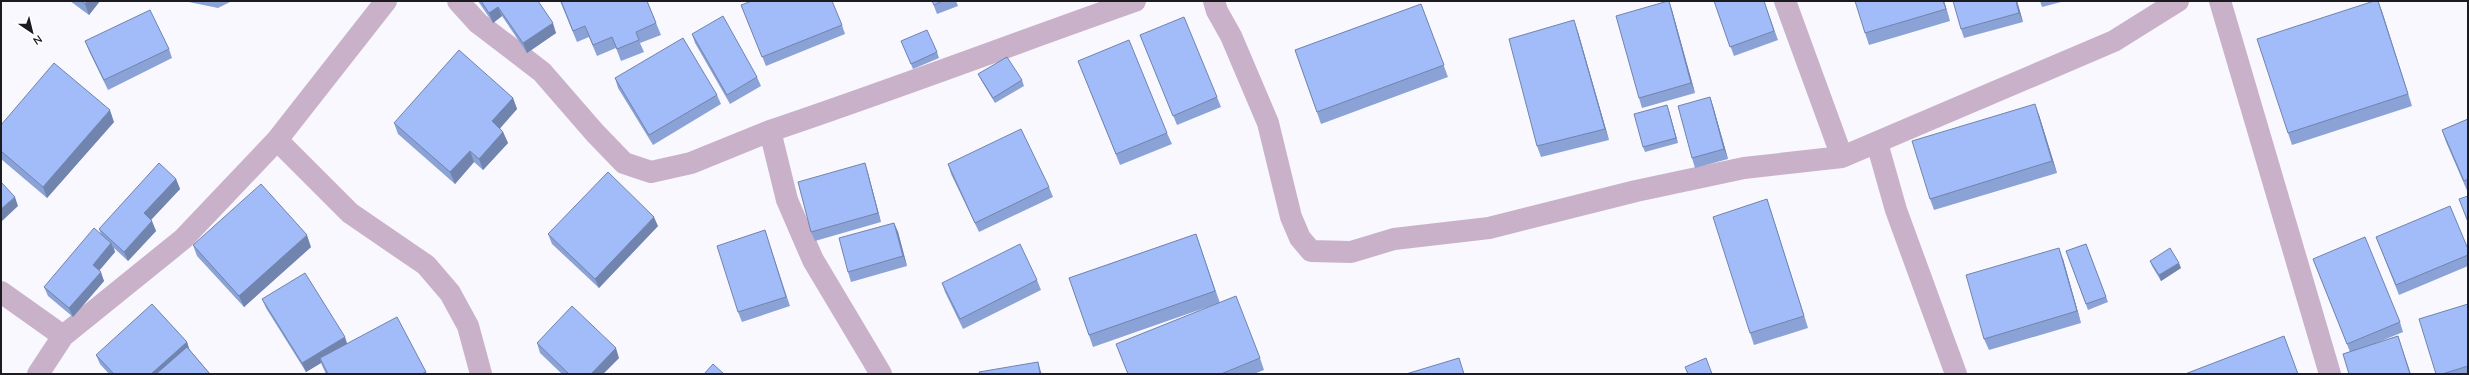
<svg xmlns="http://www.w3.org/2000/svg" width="2469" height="375" viewBox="0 0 2469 375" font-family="Quicksand,sans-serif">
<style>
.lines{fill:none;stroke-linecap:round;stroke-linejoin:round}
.street{stroke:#c9b2c9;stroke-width:22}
.wall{fill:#8aa2d5}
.shaded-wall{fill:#7184ae}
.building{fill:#a1bcf8;stroke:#7184ae}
</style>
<rect width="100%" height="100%" fill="#f9f8ff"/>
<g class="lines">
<!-- street -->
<path class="street" d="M458,1L478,23L542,72L595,133L624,163L651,172L691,163L770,131
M1214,1L1217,11L1231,36L1268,123L1291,217L1300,238L1311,251L1351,252L1394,239L1489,228L1636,191L1744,168L1842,157L2114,41L2178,1
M1785,1L1842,157
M2220,1L2330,374
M277,140L350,213L426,265L450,293L468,326L481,374
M1877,143L1896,210L1956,374
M1,292L63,336
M38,374L63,336L183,239L277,140L386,1
M881,374L813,260L787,200L770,131C892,90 1013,44 1135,1"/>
</g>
<!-- wall -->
<path class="wall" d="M70,1H100L89,15Z
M184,1H232L218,8Z
M478,1H538L556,33L527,53L502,16L493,23Z
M560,1H647L661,35L640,43L644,52L621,61L616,48L597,56L589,37L577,42Z
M932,1H956L958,6L937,14Z
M1669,1L1672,10L1695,93L1642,108L1639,98Z
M1714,1H1764L1778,40L1734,56Z
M1944,1L1950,21L1869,45L1865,33Z
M2017,1L2023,22L1964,38L1961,29Z
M2040,1H2065L2042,7Z
M2378,1L2412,106L2292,145L2288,133Z
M1421,4L1448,77L1321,124L1295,50Z
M741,5L842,25L845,34L766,66Z
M1578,32L1609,140L1541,157L1537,146Z
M692,34L757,77L761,86L730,104L695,43Z
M1140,35L1217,97L1221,107L1177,125Z
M85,41L169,49L172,58L108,90L89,51Z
M901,41L937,52L939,58L913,69Z
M1078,61L1167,133L1172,144L1120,165Z
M978,74L1022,80L1024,86L995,103L981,80Z
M615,78L717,95L721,104L653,145L618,88Z
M1710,97L1713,106L1728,159L1695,168L1692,158Z
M513,98L517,109L500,128L503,132L508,143L483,170L474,162L455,184L398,134L394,123Z
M1669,111L1678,143L1645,152L1643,147Z
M2039,115L2057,173L1934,210L1930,199Z
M2468,119V193L2446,142L2442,130Z
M114,122L47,198L1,159V125Z
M865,163L868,173L881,222L815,241L811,232Z
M948,164L1049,187L1053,197L979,232L951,174Z
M176,179L180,189L151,220L156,231L128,261L114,248L115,252L99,271L104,281L73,317L48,296L44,287L101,234L99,229Z
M1767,199L1808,328L1754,345L1750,333Z
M894,223L898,232L907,266L851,282L848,272Z
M658,226L599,288L552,244L548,234Z
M765,230L790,306L742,322L738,312Z
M1196,234L1220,303L1260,358L1264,370L1254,374H1127L1216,304L1093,347L1069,278Z
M2376,237L2468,249V266L2399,295Z
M2086,244L2108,302L2088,310L2066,251Z
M193,245L311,247L244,307L197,256Z
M2063,259L2081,323L1989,350L1984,339Z
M2313,259L2400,322L2403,332L2374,344L2398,336L2411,374H2349L2350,352Z
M2150,261L2181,268L2161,281L2152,266Z
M1037,280L1041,290L963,329L945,292L942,283Z
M262,299L347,344L426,372L427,374H326L321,363L306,372L266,308Z
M2468,304V374H2436Z
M187,342L189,349L210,374H109L100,364L96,355Z
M537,343L619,358L603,374H562L540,353Z"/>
<!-- shaded-wall -->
<path class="shaded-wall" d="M87,1H100L89,15L85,4Z
M1669,1L1672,10L1695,93L1691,83Z
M1943,1H1944L1950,21L1946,9Z
M2016,1H2017L2023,22L2019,13Z
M2378,1L2382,11L2412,106L2408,94Z
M498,7L502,16L493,23L489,13Z
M1574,20L1578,32L1609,140L1605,129Z
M553,23L556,33L527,53L523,43Z
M1710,97L1713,106L1728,159L1724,149Z
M513,98L517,109L496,133L492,121Z
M2035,104L2039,115L2057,173L2052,161Z
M1667,105L1669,111L1678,143L1676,138Z
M110,110L114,122L47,198L43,187Z
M503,132L508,143L483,170L479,159Z
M470,151L474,162L455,184L450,172Z
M865,163L868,173L881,222L878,213Z
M176,179L180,189L148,223L144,213Z
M15,197L18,206L1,222V209Z
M1767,199L1771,211L1808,328L1804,316Z
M654,217L658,226L599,288L595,279Z
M152,221L156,231L128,261L124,252Z
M894,223L898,232L907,266L903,256Z
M307,235L311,247L244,307L239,296Z
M111,243L115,252L96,274L93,265Z
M2059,248L2063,259L2081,323L2077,311Z
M2179,263L2181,268L2161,281L2159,275Z
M101,272L104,281L73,317L69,308Z
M345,337L348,346L320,358L321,363L306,372L302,363Z
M187,342L190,351L165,374H151Z
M616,348L619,358L603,374H591Z
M1038,362L1041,372L1042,374H1040Z"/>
<!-- building -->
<path class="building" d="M81,1H87L85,4Z
M481,1H538L553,23L523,43L498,7L489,13Z
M561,1H647L656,23L636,32L639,40L617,49L612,37L593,45L585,26L573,31Z
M752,1H832L842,25L762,57L741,5Z
M932,1H942L934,5Z
M1668,1H1669L1691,83L1639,98L1616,16Z
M1714,1H1764L1774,31L1730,47Z
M1855,1H1943L1946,9L1865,33Z
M1953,1H2016L2019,13L1961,29Z
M2374,1H2378L2408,94L2288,133L2257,39Z
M1421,4L1444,65L1317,112L1295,50Z
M150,10L169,49L104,80L85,41Z
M723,16L757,77L727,95L692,34Z
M1184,17L1217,97L1173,116L1140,35Z
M1574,20L1605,129L1537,146L1509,39Z
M927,30L937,52L911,64L901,41Z
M683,38L717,95L649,135L615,78Z
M1129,40L1167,133L1116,154L1078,61Z
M459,50L513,98L492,121L503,132L479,159L470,151L450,172L394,123Z
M1007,57L1022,80L993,98L978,74Z
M54,63L110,110L43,187L1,151V125Z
M1710,97L1724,149L1692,158L1678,106Z
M2035,104L2052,161L1930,199L1912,141Z
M1667,105L1676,138L1643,147L1634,114Z
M2468,119V179L2464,181L2442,130Z
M1021,129L1049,187L975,223L948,164Z
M159,163L176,179L144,213L152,221L124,252L99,229Z
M865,163L878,213L811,232L798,182Z
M608,172L654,217L595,279L548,234Z
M1,182L15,197L1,209Z
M261,184L307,235L239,296L193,245Z
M2468,196V222L2459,199Z
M1767,199L1804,316L1750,333L1713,217Z
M2450,206L2468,249V255L2396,285L2376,237Z
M894,223L903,256L848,272L839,238Z
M94,228L111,243L93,265L101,272L69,308L44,287Z
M765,230L786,297L738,312L717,246Z
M1196,234L1215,291L1089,335L1069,278Z
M2365,237L2400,322L2347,344L2313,259Z
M1020,244L1037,280L960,319L942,283Z
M2086,244L2106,297L2086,304L2066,251Z
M2059,248L2077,311L1984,339L1966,275Z
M2170,248L2179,263L2159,275L2150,261Z
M305,273L345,337L302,363L262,299Z
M1236,296L1260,358L1221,374H1128L1116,344Z
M152,304L187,342L151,374H114L96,355Z
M2468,304V366L2442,374H2436L2419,319Z
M572,306L616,348L591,374H569L537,343Z
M397,317L426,372L421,374H328L320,358Z
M2284,336L2298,374H2185Z
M2398,336L2410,374H2349L2343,354Z
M187,347L210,374H156Z
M1459,358L1464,374H1406Z
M1706,358L1712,374H1688L1685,367Z
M1038,362L1040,374H980L979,372Z
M713,364L724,374H704Z"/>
<!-- border -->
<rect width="2469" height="375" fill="none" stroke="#1c1b20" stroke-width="4"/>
<!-- north arrow -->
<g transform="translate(32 32) rotate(145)" stroke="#ffffff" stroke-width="3" paint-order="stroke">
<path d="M0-3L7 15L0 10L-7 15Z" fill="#1c1b20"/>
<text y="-6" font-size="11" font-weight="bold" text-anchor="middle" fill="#1c1b20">N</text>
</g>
</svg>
